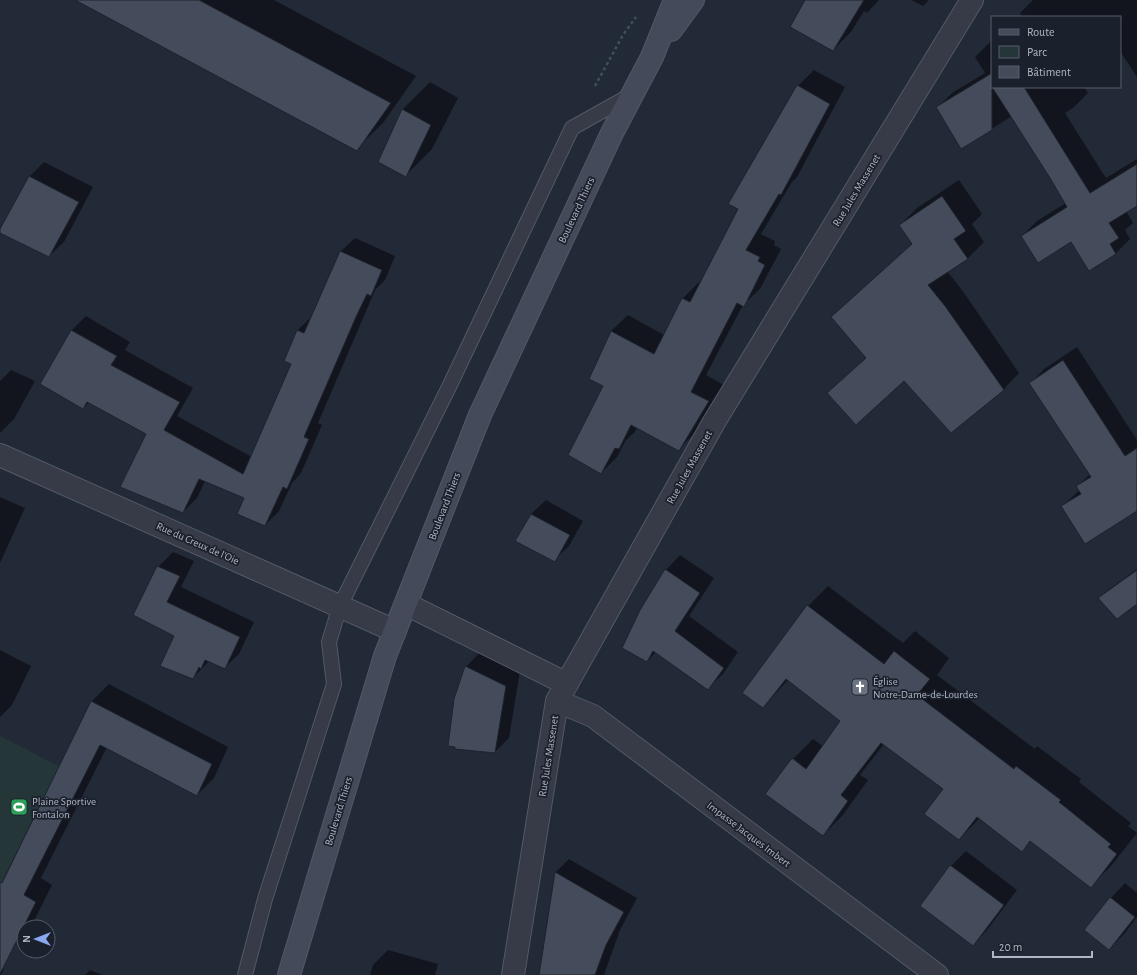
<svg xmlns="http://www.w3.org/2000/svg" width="1137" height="975" viewBox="0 0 1137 975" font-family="'Alegreya Sans',sans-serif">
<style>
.green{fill:#253639}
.shadow{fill:#0007}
.building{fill:#444c5b;stroke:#1d222e}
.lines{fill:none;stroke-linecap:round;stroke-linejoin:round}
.service-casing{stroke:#535965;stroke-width:16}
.minor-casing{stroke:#535965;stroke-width:24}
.secondary-casing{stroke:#535965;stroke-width:24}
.path{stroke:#425155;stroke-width:2.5;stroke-dasharray:3 3;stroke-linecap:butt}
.service{stroke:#363b47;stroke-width:14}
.minor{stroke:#363b47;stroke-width:22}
.secondary{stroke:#444a5a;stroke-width:22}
.labels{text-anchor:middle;stroke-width:3.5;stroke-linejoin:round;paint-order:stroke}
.street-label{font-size:11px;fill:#b0b6c4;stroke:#1b212c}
.poi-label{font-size:11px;fill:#b0b6c4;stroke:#1b212c;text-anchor:start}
</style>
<rect width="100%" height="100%" fill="#222937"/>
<!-- green -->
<path class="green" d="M0,736L59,766L0,886Z"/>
<!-- shadow -->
<path class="shadow" d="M77,0H274L416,76L383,123L356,149Z
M806,0H879L867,13L864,11L851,32L833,50Z
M911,0H929L923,6Z
M1033,0H1137V77L1120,51V17H1022L1020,13Z
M992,40V87H1084L1088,93L1073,108L1065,113L1106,178L1137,159V205L1126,211L1133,223L1125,230L1130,239L1115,254L1071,240L1022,236L1037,221L1066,203L1012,116L962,148L937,108L952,93L985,73L975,57Z
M814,70L845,87L797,177L792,182L761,234L775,241L774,245L781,249L760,289L743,305L706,375L724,385L695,433L679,449L637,427L635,432L626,440L617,457L601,473L604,386L611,331L628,315L664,335L683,298L699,282L701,283L740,209L798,86Z
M430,82L458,98L432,149L405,176L403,109Z
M44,162L93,187L64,242L49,256L0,232L30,176Z
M959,180L982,214L972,224L984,242L967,259L947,271L962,290L1019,373L1003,390L905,380L828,393L867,357L913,244L900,225L917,208Z
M355,238L395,256L385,280L375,290L370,302L318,423L322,425L301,473L292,483L279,511L265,525L246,498L205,481L197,498L183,512L148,434L89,402L83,408L71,331L86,316L130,342L125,350L193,388L177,416L252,457L292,363L298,330L312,316L340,252Z
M1077,347L1137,440V509L1062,506L1080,490L1077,487L1090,474L1031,383L1044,369Z
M11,370L35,381L14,419L0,433V381Z
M0,497L25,508L0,563Z
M546,500L583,521L569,546L554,560L531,514Z
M173,552L194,561L181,587L254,622L239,654L224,668L209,661L193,678L176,635L134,615L158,567Z
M680,555L714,578L689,616L738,652L723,674L708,688L656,652L647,661L666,570Z
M1137,569V602L1100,598L1107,591Z
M828,586L903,643L915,631L949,658L937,675L1035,749L1037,746L1081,779L1079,782L1131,823L1128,826L1137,833L1111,866L1091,886L1031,841L1022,850L980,818L959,839L944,789L884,744L860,775L868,780L843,815L823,835L793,759L813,739L823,746L842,720L788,680L763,707L808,606Z
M0,650L31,666L12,705L0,717Z
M480,652L520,671L509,738L495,752L466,667Z
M109,684L228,747L214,778L197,795L107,747L41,878L52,885L33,923L29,927H24V932L16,940L0,963V889L92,701Z
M966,851L1017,890L987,930L973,945L921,906L951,866Z
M569,859L637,898L620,930L604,975H540L556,872Z
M1125,883L1137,893V917L1124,934L1109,949L1111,898Z
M388,950L438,964L435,975H370L373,965Z
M0,967L4,969L1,975H0Z
M90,970L102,975H85Z"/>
<!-- building -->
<path class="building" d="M75,0H199L391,103L357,151Z
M805,0H864L833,51L790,27Z
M992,73V130L961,149L936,107Z
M797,85L830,104L781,195L779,194L746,250L760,257L758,261L765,265L744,307L737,303L691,392L709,401L679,451L631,425L619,449L615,448L601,474L568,455L603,386L589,379L611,331L654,354L682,298L690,302L738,209L728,204Z
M992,87H1024L1090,193L1137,164V206L1109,223L1119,238L1110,244L1116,254L1089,271L1071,242L1038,263L1021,236L1067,207L1050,178Z
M402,109L431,125L406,177L378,162Z
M29,176L79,202L49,257L0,233V229Z
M942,196L966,231L954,239L968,259L928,285L945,306L1004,390L951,433L904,381L856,425L827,393L866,358L831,317L912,244L899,225Z
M340,251L382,270L371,296L367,294L356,317L304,437L309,439L287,489L283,487L265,526L237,514L244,498L199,479L183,513L120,487L146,434L87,402L83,409L40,384L71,330L117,356L111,365L180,402L164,430L243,474L291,364L284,361L297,330L304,333Z
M1063,360L1125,456L1137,448V511L1085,544L1061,506L1081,494L1076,486L1091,477L1029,383Z
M531,514L570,535L555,562L515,541Z
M157,566L180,576L167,602L240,637L225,669L205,660L201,669L199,667L193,679L160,666L174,636L133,615Z
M665,569L700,593L675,631L724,668L708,690L653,651L647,662L622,648L640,610Z
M1137,570V604L1117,619L1098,598Z
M807,605L884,664L894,651L930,679L917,695L1014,769L1016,766L1061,800L1059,802L1111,844L1108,847L1117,854L1091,888L1030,841L1022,852L977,817L959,840L924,814L943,789L881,743L841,795L848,801L823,836L765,794L792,758L806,769L840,721L786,679L763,708L742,693Z
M465,666L506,686L495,753L455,749V747L448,746L454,699Z
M91,701L212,764L197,796L100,745L24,895L36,902L0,974V882L2,883Z
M950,865L1004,905L973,946L920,906Z
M555,872L624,912L606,945L595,975H539Z
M1110,897L1135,917L1109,950L1084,930Z"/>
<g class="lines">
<!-- service casing -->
<g class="service-casing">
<path id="service" d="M245,975L265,899L334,684L329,642L340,606L449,387L572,128L631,95"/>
</g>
<!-- minor casing -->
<g class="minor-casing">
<path id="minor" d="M0,455L395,631
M406,604L567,684
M557,701L593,716L937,975
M513,975L557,701L714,422L972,0"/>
</g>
<!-- secondary casing -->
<g class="secondary-casing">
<path id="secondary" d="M671,30L693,0
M289,975L385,656L480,415L612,133L652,57L675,0"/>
</g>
<!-- path -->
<path class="path" d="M595,86L623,35L636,17"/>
<!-- service -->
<use href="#service" class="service"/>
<!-- minor -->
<use href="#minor" class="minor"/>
<!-- secondary -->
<use href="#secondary" class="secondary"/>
</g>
<!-- icons -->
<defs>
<g id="church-square" transform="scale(0.9)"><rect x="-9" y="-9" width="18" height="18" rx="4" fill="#6b7280" stroke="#1b212c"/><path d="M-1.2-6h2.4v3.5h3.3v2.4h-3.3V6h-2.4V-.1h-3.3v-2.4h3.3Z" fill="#fff"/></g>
<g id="stadium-square" transform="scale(0.9)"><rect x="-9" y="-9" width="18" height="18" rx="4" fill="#2e9e5b" stroke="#1b212c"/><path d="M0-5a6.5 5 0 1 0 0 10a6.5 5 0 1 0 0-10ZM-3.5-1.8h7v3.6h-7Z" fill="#fff"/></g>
</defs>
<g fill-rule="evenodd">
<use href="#church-square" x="860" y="687"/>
<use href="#stadium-square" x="19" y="807"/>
</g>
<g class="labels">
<!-- street labels -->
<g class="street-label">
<text transform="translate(856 190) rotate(-59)" y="4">Rue Jules Massenet</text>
<text transform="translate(576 210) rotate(-65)" y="4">Boulevard Thiers</text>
<text transform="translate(689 467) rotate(-61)" y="4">Rue Jules Massenet</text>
<text transform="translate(444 506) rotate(-69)" y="4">Boulevard Thiers</text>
<text transform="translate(198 543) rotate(24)" y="4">Rue du Creux de l'Oie</text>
<text transform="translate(548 756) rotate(-81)" y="4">Rue Jules Massenet</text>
<text transform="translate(338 811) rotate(-73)" y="4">Boulevard Thiers</text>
<text transform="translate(749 834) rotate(37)" y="4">Impasse Jacques Imbert</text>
</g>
<!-- poi labels -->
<g class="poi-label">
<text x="873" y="685">Église<tspan x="873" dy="13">Notre-Dame-de-Lourdes</tspan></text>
<text x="32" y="805">Plaine Sportive<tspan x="32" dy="13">Fontalon</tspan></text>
</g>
</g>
<!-- legend -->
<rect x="991" y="16" width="130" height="72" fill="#1b212c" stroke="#575d69"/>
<rect x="999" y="29" width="20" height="6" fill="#444a5a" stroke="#575d69"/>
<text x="1027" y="36" font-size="12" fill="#b0b6c4">Route</text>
<rect x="999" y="46" width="20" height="12" fill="#253639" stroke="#575d69"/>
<text x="1027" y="56" font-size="12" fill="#b0b6c4">Parc</text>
<rect x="999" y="66" width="20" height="12" fill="#444c5b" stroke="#575d69"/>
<text x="1027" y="76" font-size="12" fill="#b0b6c4">Bâtiment</text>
<!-- north arrow -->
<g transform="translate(36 939) rotate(270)"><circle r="19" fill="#1b212c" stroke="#575d69"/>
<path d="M0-3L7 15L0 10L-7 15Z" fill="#8aa8ef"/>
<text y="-6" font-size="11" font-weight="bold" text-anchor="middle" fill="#b0b6c4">N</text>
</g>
<!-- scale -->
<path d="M993 951v6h99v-6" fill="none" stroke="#b0b6c4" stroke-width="2"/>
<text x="999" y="951" font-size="12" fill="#b0b6c4" stroke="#1b212c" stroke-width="3" paint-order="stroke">20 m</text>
</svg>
